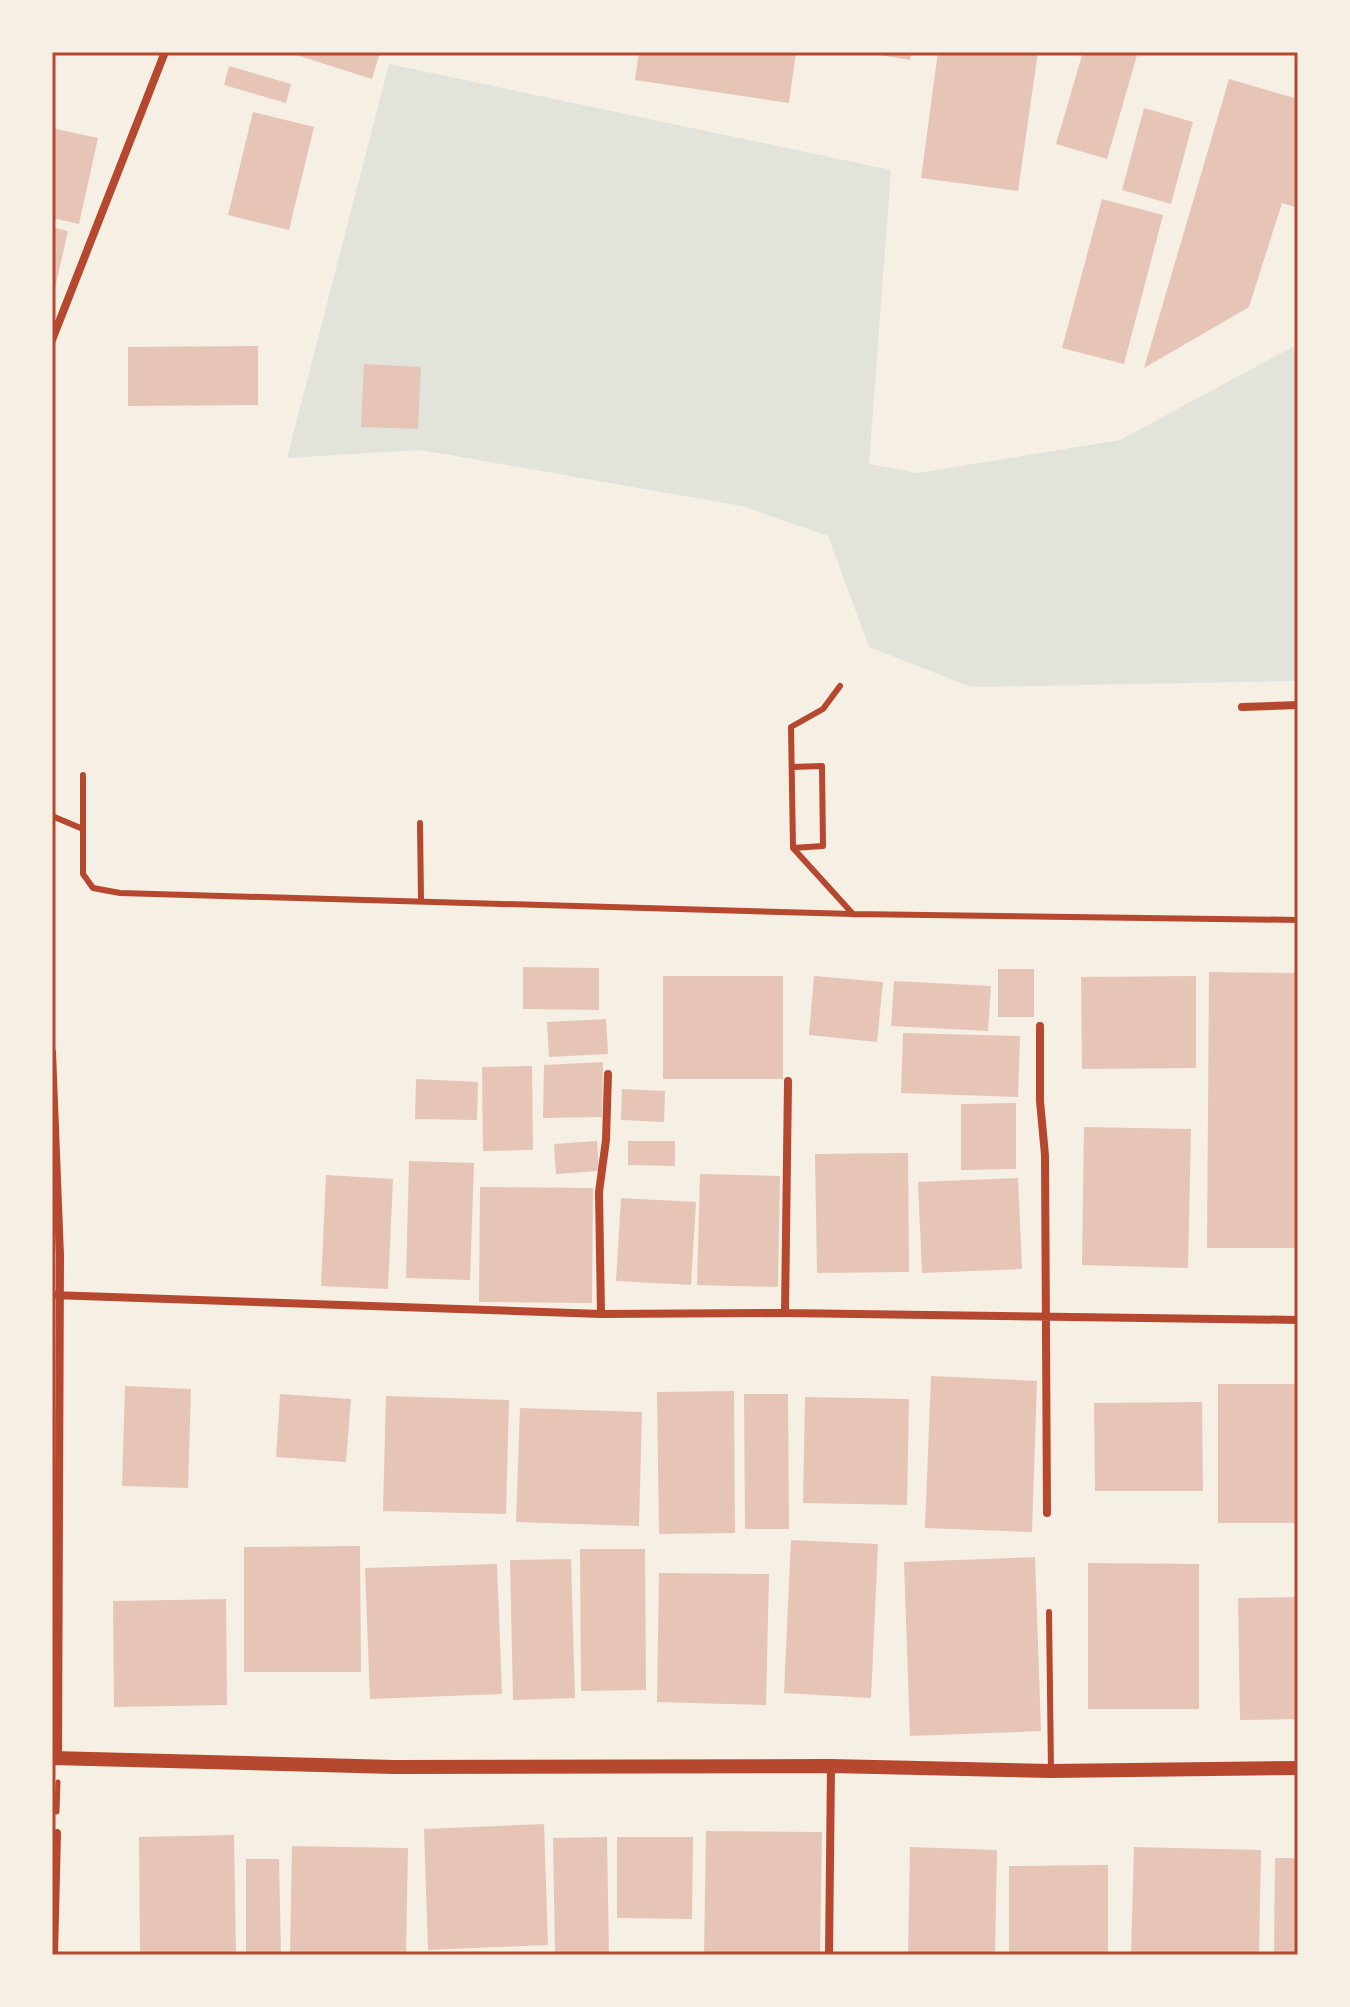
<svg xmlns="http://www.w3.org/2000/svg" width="1350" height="2007" viewBox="0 0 1350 2007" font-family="'Golos Text',sans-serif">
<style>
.green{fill:#e2e4dc}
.building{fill:#e6c5b7}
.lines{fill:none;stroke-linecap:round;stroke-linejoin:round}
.path{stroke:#b5482f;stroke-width:5}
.service{stroke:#b5482f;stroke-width:6}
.minor{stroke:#b5482f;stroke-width:8}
.tertiary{stroke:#b5482f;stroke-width:14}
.neatline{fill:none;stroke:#b5482f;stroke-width:3}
</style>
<rect width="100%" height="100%" fill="#f6efe4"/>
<!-- green -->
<path class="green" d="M389,64L891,170L869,464L918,473L1120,440L1298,344V681L971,687L869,647L828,536L742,506L421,450L287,458Z"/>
<!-- building -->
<path class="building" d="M287,52H380L372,79Z
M639,52H796L789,103L635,80Z
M862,52H911L910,60Z
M938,52H1038L1018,191L921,178Z
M1083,52H1138L1107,159L1056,144Z
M229,66L291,84L286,103L224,85Z
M1229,79L1298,99V208L1282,203L1249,307L1144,368Z
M1144,108L1193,122L1171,204L1122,190Z
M253,112L314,127L289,230L228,215Z
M52,128L98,138L79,224L52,218Z
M1102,199L1163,215L1124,364L1062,348Z
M52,227L68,231L53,297H52Z
M258,346V405L128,406V347Z
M364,364L421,367L418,429L361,427Z
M523,967L599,968V1010L523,1009Z
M998,969H1034V1017H998Z
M1209,972L1298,973V1248H1207Z
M663,976H783V1079H663Z
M814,976L883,982L877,1042L809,1035Z
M1196,976V1068L1082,1069L1081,977Z
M894,981L991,986L988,1031L891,1026Z
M606,1019L608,1054L549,1057L547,1022Z
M903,1033L1020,1036L1018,1097L901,1093Z
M603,1062L602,1117L543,1118L544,1065Z
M532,1066L533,1150L483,1151L482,1067Z
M416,1079L478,1082L477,1120L415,1119Z
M622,1089L665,1091L664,1122L621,1120Z
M1016,1103V1169L961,1170V1104Z
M1084,1127L1191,1129L1188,1268L1082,1265Z
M597,1141L599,1171L556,1174L554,1144Z
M628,1141H675V1166L628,1165Z
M908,1153L909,1272L817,1273L815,1154Z
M409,1161L474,1163L470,1280L406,1278Z
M700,1174L780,1176L778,1287L697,1285Z
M326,1175L393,1179L388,1289L321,1286Z
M1018,1178L1022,1269L922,1273L918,1182Z
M480,1187L593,1188L592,1303L479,1302Z
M621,1198L696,1202L691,1285L616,1281Z
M52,1359H55V1382H52Z
M931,1376L1037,1381L1032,1532L925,1528Z
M1218,1384H1298V1523H1218Z
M125,1386L191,1389L188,1488L122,1486Z
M734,1391L735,1533L659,1534L657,1392Z
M280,1394L351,1399L346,1462L276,1457Z
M744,1394H788L789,1529H745Z
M386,1396L509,1400L506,1514L383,1511Z
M805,1397L909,1399L907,1505L803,1503Z
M1202,1402L1203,1491H1095L1094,1403Z
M520,1408L642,1412L639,1526L516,1522Z
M52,1417H55V1492H52Z
M791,1540L878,1544L871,1698L784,1693Z
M360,1546L361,1672H244V1547Z
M580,1549H645L646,1690L581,1691Z
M1035,1557L1041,1731L910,1736L904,1562Z
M571,1559L575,1698L513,1700L510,1560Z
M1088,1563L1199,1564V1709H1088Z
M497,1564L502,1694L370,1699L365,1568Z
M659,1573L769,1574L766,1705L657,1702Z
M1298,1597V1719L1240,1720L1238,1598Z
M226,1599L227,1705L114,1707L113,1601Z
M544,1824L548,1945L428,1950L424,1829Z
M706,1831L822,1832L820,1955H704Z
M234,1835L236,1955H140L139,1837Z
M607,1837L609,1955H555L553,1838Z
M617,1837H693L692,1919L617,1918Z
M292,1846L408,1848L406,1955H290Z
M910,1847L997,1850L995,1955H908Z
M1134,1847L1261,1850L1259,1955H1131Z
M1275,1858H1298V1955H1274Z
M246,1859H279L281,1955H246Z
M1108,1865V1955H1009V1866Z"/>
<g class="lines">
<!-- path -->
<path class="path" d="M57,1812L58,1782"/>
<!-- service -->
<path class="service" d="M840,686L823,709L791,727L793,848L853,914
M792,767L822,766L823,846L793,848
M83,775V874L93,888L120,893L853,914L1298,920
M52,816L83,829
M420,823L421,900
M1049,1612L1051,1771"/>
<!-- minor -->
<path class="minor" d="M52,340L165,52
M1242,707L1298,705
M1040,1026V1101L1045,1155L1047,1513
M52,1052L60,1256L58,1758
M52,1295L601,1314L785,1313L1298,1320
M785,1313L788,1081
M601,1314L599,1192L606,1140L608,1074
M54,1955L57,1833
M829,1955L831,1766"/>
<!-- tertiary -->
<path class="tertiary" d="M52,1758L394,1767L831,1766L1051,1771L1298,1768"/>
</g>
<!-- border -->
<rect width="1350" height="2007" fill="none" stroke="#f6efe4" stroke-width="108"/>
<rect x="54" y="54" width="1242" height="1899" class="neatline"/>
</svg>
